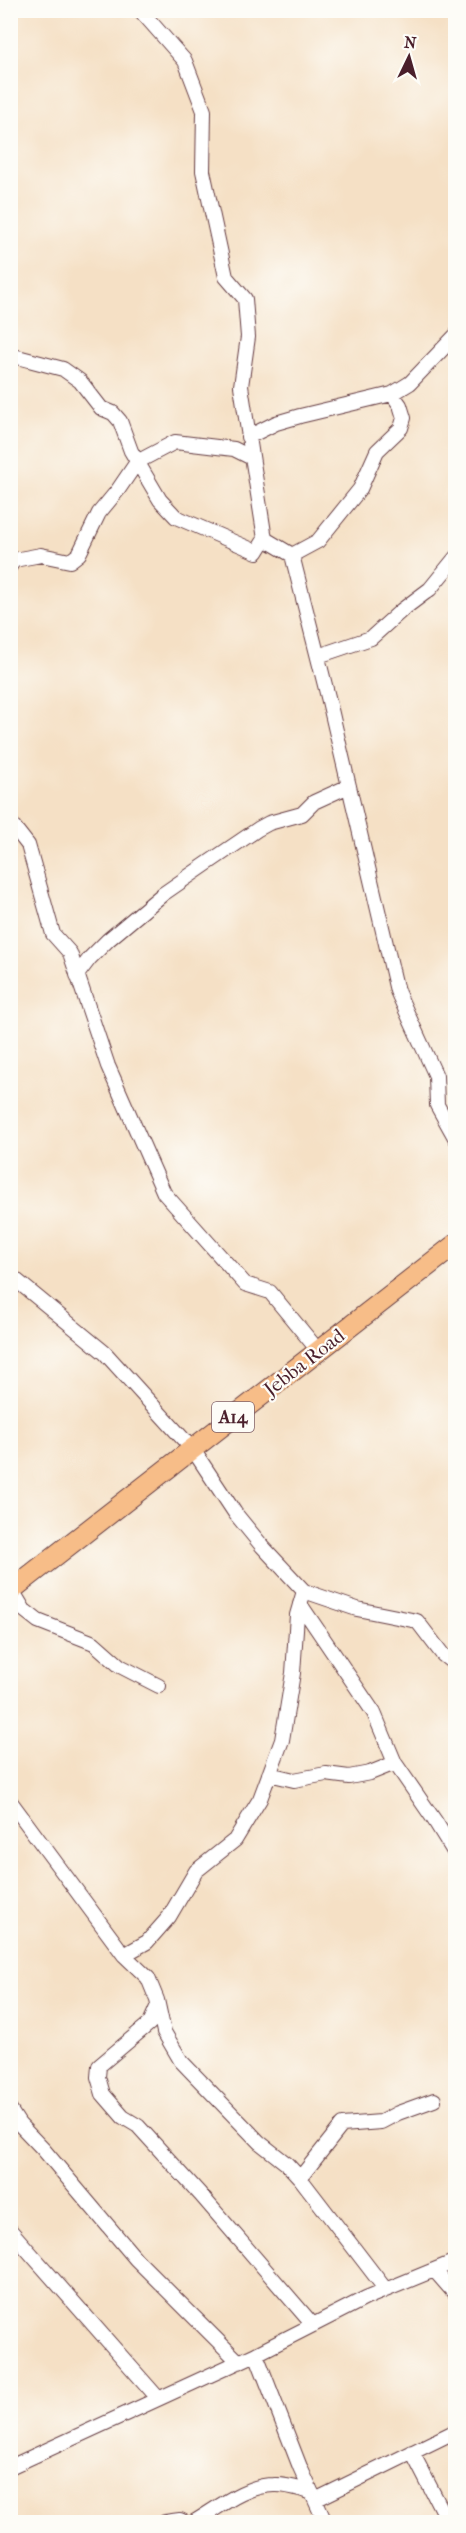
<svg xmlns="http://www.w3.org/2000/svg" width="466" height="2533" viewBox="0 0 466 2533" font-family="'IM FELL French Canon',serif">
<style>
.lines{fill:none;stroke-linecap:round;stroke-linejoin:round}
.minor-casing{stroke:#643c42;stroke-width:16}
.highway-casing{stroke:#643c42;stroke-width:22}
.minor{stroke:#fff;stroke-width:14}
.highway{stroke:#f7bd88;stroke-width:20}
.labels{text-anchor:middle;stroke-width:4.5;stroke-linejoin:round;paint-order:stroke}
.shield{fill:#fdfcf7;stroke:#806168;stroke-width:1.5}
.shield-label{font-size:18px;font-weight:bold;fill:#4a1f2b}
.street-label{font-size:20px;fill:#4a1f2b;stroke:#fdfcf7}
</style>
<rect width="100%" height="100%" fill="#fdfcf7"/>
<filter id="ink" filterUnits="userSpaceOnUse"><feTurbulence type="fractalNoise" baseFrequency=".0167" numOctaves="2"/><feDisplacementMap in="SourceGraphic" scale="12" xChannelSelector="R" yChannelSelector="G"/><feConvolveMatrix kernelMatrix="1 2 1 2 8 2 1 2 1" color-interpolation-filters="sRGB"/></filter>
<filter id="wash" filterUnits="userSpaceOnUse"><feTurbulence type="fractalNoise" baseFrequency=".008" numOctaves="4" result="noise"/><feDisplacementMap in="SourceGraphic" scale="24" xChannelSelector="R" yChannelSelector="G"/><feGaussianBlur stdDeviation="1.35" result="paint"/><feColorMatrix in="noise" values="0 0 0 0 0 0 0 0 0 0 0 0 0 0 0 0 0 1.4 0 .05"/><feComposite in="paint" operator="in"/></filter>
<g filter="url(#wash)">
<rect width="100%" height="100%" fill="#f5e0c5"/>
</g>
<g filter="url(#ink)">
<g class="lines">
<!-- minor casing -->
<g class="minor-casing">
<path id="minor" d="M140,10L185,61L204,111L203,171L226,277L245,299L248,337L241,386L265,539L292,555L329,701L397,991L436,1076L437,1105L456,1139
M10,355L63,369L80,381L101,408L113,413L120,421L131,451L160,500L176,517L257,552L265,539
M248,437L276,423L300,416L392,394L410,383L456,335
M292,555L318,541L360,489L377,451L401,428L404,418L400,405L392,394
M10,566L14,560L41,555L70,561L79,554L99,513L118,490L137,462L175,442L234,449L252,458
M318,656L371,638L402,610L430,589L456,557
M10,822L28,845L53,934L70,953L108,1066L164,1193L245,1284L270,1292L312,1343
M77,975L90,958L108,940L163,894L205,865L258,829L269,823L302,814L314,802L349,786
M10,1275L105,1353L185,1441
M192,1448L235,1513L262,1546L304,1591L357,1609L417,1621L443,1655L456,1665
M12,1590L24,1610L38,1621L94,1643L120,1666L159,1686
M300,1604L374,1713L395,1763L435,1821L456,1855
M269,1774L294,1780L326,1774L349,1777L370,1773L395,1763
M10,1801L124,1955L148,1978L157,2000L164,2032L181,2061L259,2142L287,2164L300,2178L386,2290
M124,1955L147,1942L169,1917L196,1871L235,1840L260,1799L282,1740L293,1673L297,1615L304,1591
M158,2005L150,2023L99,2066L98,2077L103,2094L123,2117L138,2126L200,2194L313,2325
M10,2110L19,2124L43,2149L136,2259L239,2362
M300,2178L342,2125L381,2122L398,2113L434,2100
M10,2230L158,2398
M435,2271L456,2295
M256,2354L300,2467L325,2522
M412,2452L448,2522
M10,2467L256,2354L366,2298L456,2261
M315,2500L456,2431
M165,2522L180,2520L184,2522
M194,2522C218,2508 245,2485 274,2485C286,2484 299,2489 311,2492"/>
</g>
<!-- highway casing -->
<g class="highway-casing">
<path id="highway" d="M10,1591L456,1244"/>
</g>
<!-- minor -->
<use href="#minor" class="minor"/>
<!-- highway -->
<use href="#highway" class="highway"/>
</g>
</g>
<g class="labels">
<!-- shield labels -->
<rect class="shield" x="212" y="1402" width="42" height="30" rx="4.5"/>
<g class="shield-label">
<text x="233" y="1423">A14</text>
</g>
<!-- street labels -->
<g class="street-label">
<text transform="translate(304 1362) rotate(-38)" y="7">Jebba Road</text>
</g>
</g>
<!-- margin -->
<rect width="466" height="2533" fill="none" stroke="#fdfcf7" stroke-width="36"/>
<!-- north arrow -->
<g transform="translate(409 57) rotate(5)" stroke="#fdfcf7" stroke-width="4.5" paint-order="stroke">
<path d="M0-4.5L10 22L0 15L-10 22Z" fill="#4a1f2b"/>
<text y="-9" font-size="16" font-weight="bold" text-anchor="middle" fill="#4a1f2b">N</text>
</g>
</svg>
